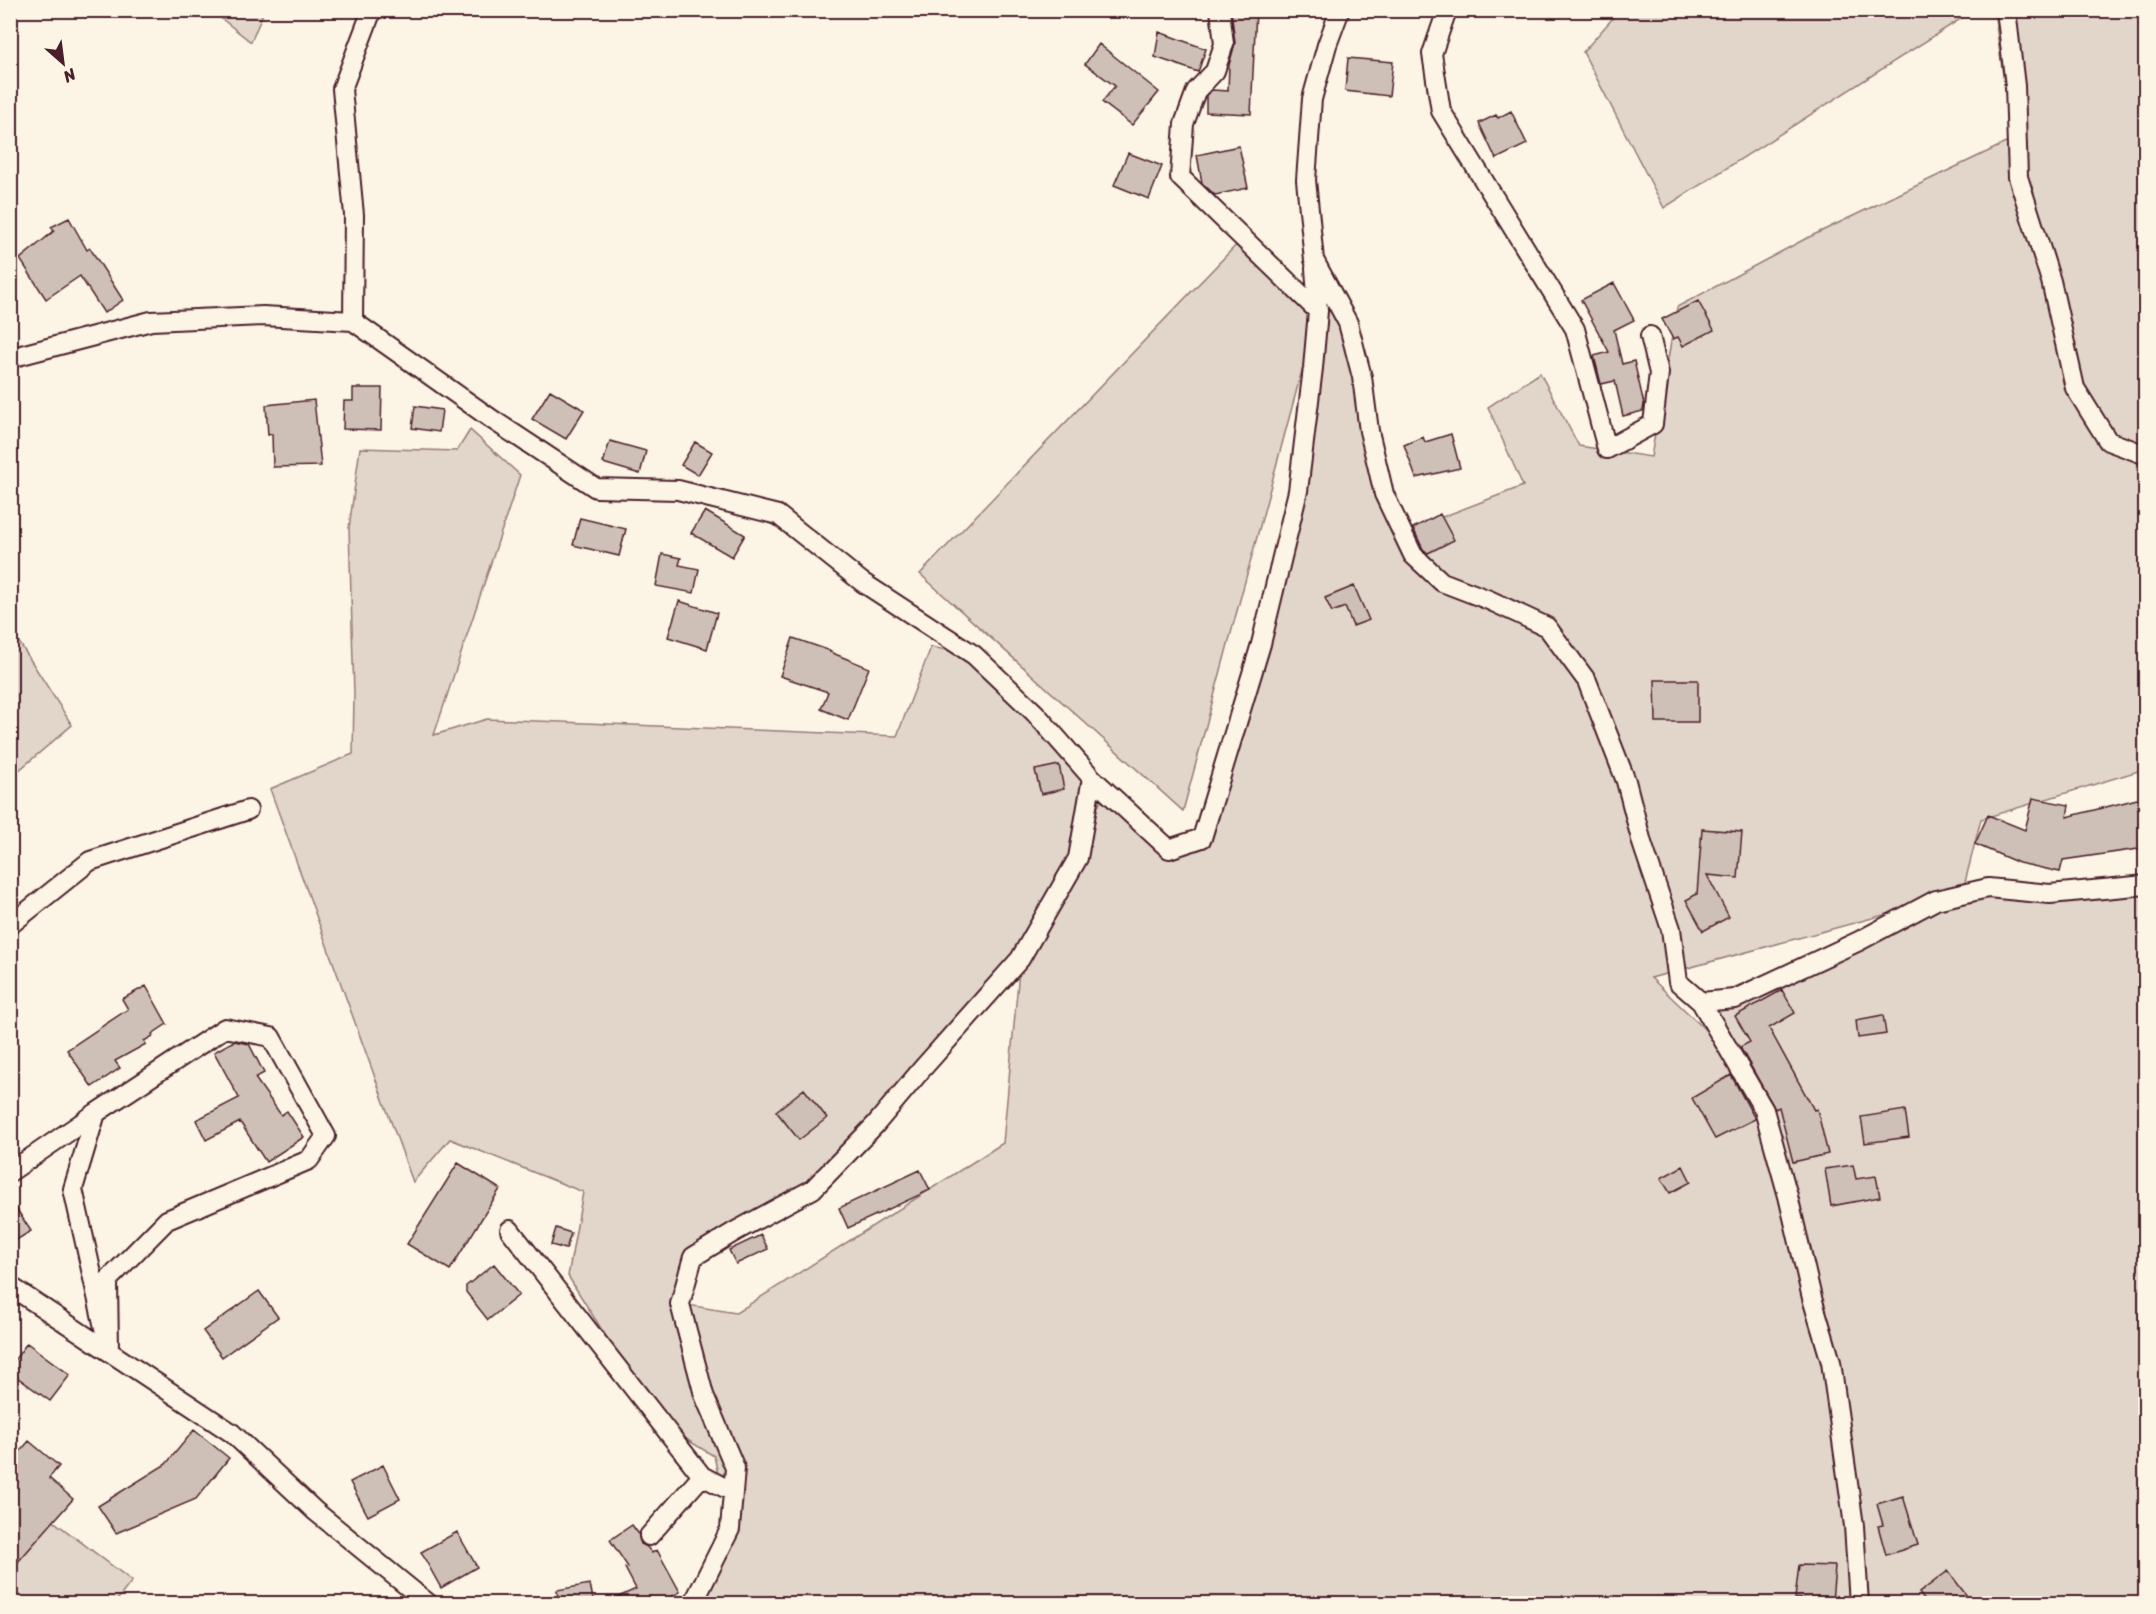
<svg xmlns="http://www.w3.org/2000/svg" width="2156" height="1614" viewBox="0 0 2156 1614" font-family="Sriracha,sans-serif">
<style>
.green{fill:#e2d5ca;stroke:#967a7a;stroke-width:1.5;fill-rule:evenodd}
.building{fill:#cfc0b7;stroke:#4a1f2b;stroke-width:1.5}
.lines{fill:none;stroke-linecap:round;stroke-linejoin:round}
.minor-casing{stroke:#4a1f2b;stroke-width:22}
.minor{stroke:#fcf5e5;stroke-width:18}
</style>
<rect width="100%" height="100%" fill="#fcf5e5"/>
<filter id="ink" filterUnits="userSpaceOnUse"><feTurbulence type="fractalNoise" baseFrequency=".0167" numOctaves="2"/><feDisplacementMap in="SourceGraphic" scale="12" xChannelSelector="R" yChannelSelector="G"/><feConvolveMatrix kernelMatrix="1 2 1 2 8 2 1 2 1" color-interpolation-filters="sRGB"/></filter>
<g filter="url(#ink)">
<!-- green -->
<path class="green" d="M212,11H264L251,42Z
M1619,11V10L1973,11L1664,208L1583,52Z
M1994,11H2145V769L1981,819L1962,894L2145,889V1603H692L730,1529L714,1456L661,1424L568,1276L583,1192L450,1139L413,1182L270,789L353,754L354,694L349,528L360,448L457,451L470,430L520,475L434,735L487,719L897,736L931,647L974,655L1092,778L1082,838L1106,791L1169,849L1202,838L1277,580L1329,288L1403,532L1523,486L1488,407L1540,373L1579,446L1651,457L1677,307L1805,239L2012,140ZM1924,904L1701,1002L1713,1037L1651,978ZM1020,960L1003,1143L736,1313L681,1304L693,1257L813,1189Z
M1242,239L1318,311L1183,811L920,574Z
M10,628L72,725L11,777H10Z
M10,1488L132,1581L115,1603H11Z"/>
<!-- building -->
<path class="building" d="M1231,10H1256L1251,114L1206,112V96L1212,90L1228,91L1229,65L1235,43Z
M1159,32L1206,49L1198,72L1155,57Z
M1099,44L1159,92L1132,125L1102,102L1115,86L1085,64Z
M1348,58L1393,62L1389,96L1345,91Z
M1511,111L1527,144L1496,159L1479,123L1496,115L1498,118Z
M1239,146L1248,188L1215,195L1202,183L1197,155Z
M1128,153L1162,166L1149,199L1114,185Z
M69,218L87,250L90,248L123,300L104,313L80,276L46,299L20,259L54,231L51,227Z
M1614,283L1634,320L1614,330L1622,364L1634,361L1644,404L1643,411L1623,416L1615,381L1601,384L1594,356L1609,352L1581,300Z
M1698,301L1714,330L1683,346L1678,337L1673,339L1662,319Z
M353,388H382L381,430L343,429L344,401H353Z
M550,390L584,410L566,439L532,419Z
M314,400L321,466L273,467L272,434L268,435L266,405Z
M415,406L442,410L439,432L412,428Z
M1451,434L1460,468L1416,478L1404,445L1423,437L1425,442Z
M610,441L646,451L640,474L603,463Z
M695,442L712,452L698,475L681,465Z
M705,511L745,535L732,557L691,533Z
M1440,514L1454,540L1428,553L1423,549L1413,528Z
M580,518L626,529L619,556L573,545Z
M662,554L681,558L679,565L699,569L694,593L656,586Z
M1354,586L1369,620L1353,626L1345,607L1332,612L1325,598Z
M679,601L717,613L707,649L668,637Z
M793,638L831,651L830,652L869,668L848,720L821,709L828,692L780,676Z
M1655,680H1698V722H1656Z
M1059,765L1064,789L1041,794L1035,770Z
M2145,797V848L2063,860L2060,872L2019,863L1975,844L1988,815L2025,830L2033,798L2069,805L2067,817Z
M1702,829L1742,832L1738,878L1707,875L1729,917L1703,931L1686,900L1697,894Z
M146,986L167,1024L152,1034L153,1036L144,1041L146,1044L115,1061L120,1068L92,1087L67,1050L128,1009L122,999Z
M1782,990L1795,1013L1769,1028L1814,1110L1817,1109L1828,1154L1793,1162L1779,1107L1775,1109L1740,1047L1750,1042L1735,1016Z
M1883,1015L1886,1034L1858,1038L1856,1020Z
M234,1041L249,1044L264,1073L255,1078L281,1115L287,1111L304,1137L266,1162L240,1122L206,1140L196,1120L239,1098L214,1052Z
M1731,1075L1755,1119L1715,1139L1692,1098Z
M804,1089L827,1118L799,1140L776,1111Z
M1905,1110L1909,1137L1865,1143L1861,1117Z
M458,1163L500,1189L450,1270L407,1244Z
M1853,1165L1856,1179L1876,1176L1880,1197L1831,1206L1825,1169Z
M1683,1166L1691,1182L1670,1193L1661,1178Z
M920,1170L930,1190L848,1228L839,1208Z
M10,1199L31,1231L10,1244Z
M556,1228L571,1233L566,1249L551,1245Z
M761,1235L768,1249L736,1264L729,1250Z
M494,1264L519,1295L488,1320L466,1292V1286Z
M259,1291L278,1317L222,1357L203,1331Z
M27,1343L70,1375L50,1401L10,1372V1366Z
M194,1430L229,1458L196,1499L116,1533L98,1506L166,1464Z
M29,1441L59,1466L49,1478L73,1499L10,1571V1463Z
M383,1465L400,1499L368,1516L350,1482Z
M1903,1496L1918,1545L1886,1555L1878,1526L1883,1525L1877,1504Z
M632,1525L638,1533L641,1544L647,1547L652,1553L657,1550L680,1592L658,1604H603L636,1589L625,1568L628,1567L610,1540Z
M457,1532L477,1567L441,1588L421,1552Z
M1799,1565L1835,1566L1832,1602L1795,1598Z
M1948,1571L1973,1604H1927L1919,1593Z
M590,1584L594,1604H559L557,1590Z"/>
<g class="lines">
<!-- minor casing -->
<g class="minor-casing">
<path id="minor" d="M372,10L342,89L354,215L353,321L493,420L596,488L678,490L778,515L862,582L974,655L1035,713L1092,778L1078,858L1020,959L922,1069L875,1125L813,1189L734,1232L693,1257L680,1304L704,1395L735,1468L730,1529L693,1604
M1220,10L1224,44L1215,71L1196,91L1184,124L1180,177L1318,311
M1340,10L1327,45L1312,99L1306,180L1314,260L1348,323L1362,377L1369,431L1384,494L1413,555L1442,582L1489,600L1547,627L1587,681L1626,781L1642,843L1671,929L1678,982L1701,1002L1735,999L1859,941L1936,900L1988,888L2050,894L2146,885
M1447,10L1432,54L1441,111L1575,329L1607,449L1653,424L1659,373L1650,336
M2006,10L2015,86L2018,177L2051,281L2075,388L2108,441L2146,455
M10,358L151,321L263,316L353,321
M1092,778L1169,849L1202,838L1261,644L1298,491L1313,368L1318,311L1315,268
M10,925L90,861L248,810
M1701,1002L1764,1110L1788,1196L1812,1298L1831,1362L1854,1526L1859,1604
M225,1028L271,1037L326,1136L309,1160L167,1220L108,1280L109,1350L73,1189L96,1113Z
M10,1172L96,1113
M510,1230L702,1476L733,1492
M10,1286L232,1433L315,1511L429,1604
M649,1536L702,1476"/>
</g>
<!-- minor -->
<use href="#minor" class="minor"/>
</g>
</g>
<!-- margin -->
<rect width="2156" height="1614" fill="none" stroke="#fcf5e5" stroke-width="36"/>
<rect x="18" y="18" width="2120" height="1578" fill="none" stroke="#4a1f2b" stroke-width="2" filter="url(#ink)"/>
<!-- north arrow -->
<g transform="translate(63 63) rotate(152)" stroke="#fcf5e5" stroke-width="4.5" paint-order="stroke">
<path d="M0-4.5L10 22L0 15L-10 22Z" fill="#4a1f2b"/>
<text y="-9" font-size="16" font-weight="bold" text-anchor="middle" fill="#4a1f2b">N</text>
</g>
</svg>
